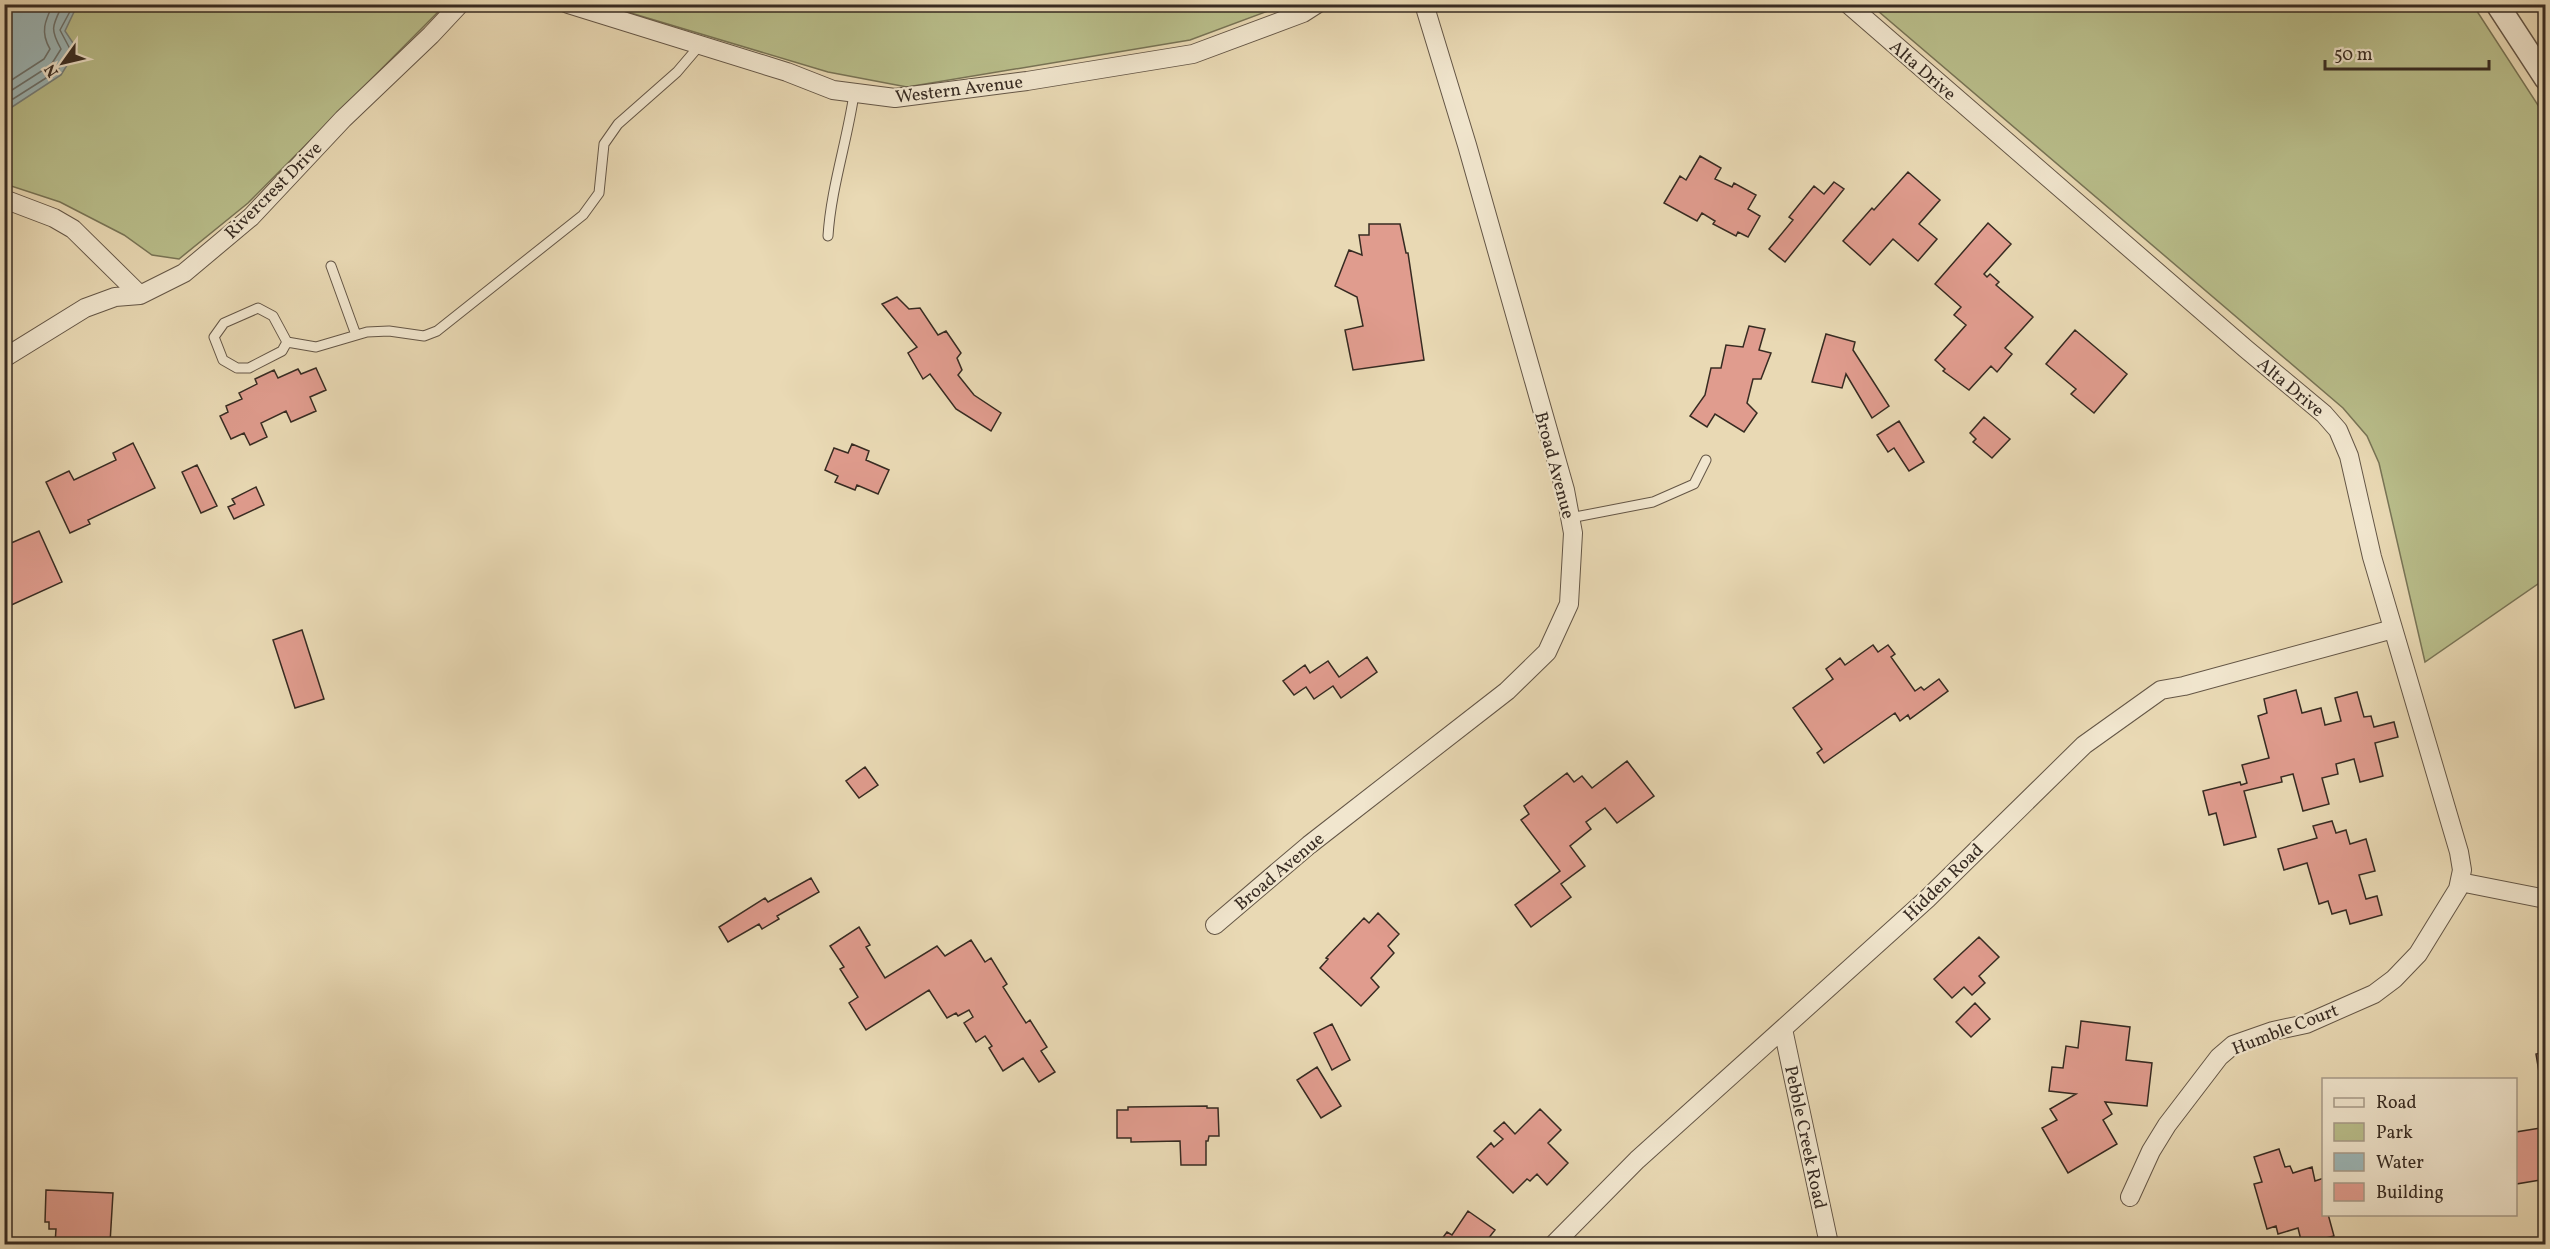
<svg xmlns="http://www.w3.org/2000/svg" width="2550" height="1249" viewBox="0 0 2550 1249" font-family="Vollkorn,serif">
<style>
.green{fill:#b9be8b;stroke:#787456;stroke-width:1.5}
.water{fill:#9cb7b8;stroke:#747f7c;stroke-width:1.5}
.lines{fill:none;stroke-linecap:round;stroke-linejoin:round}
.shore{stroke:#6a716d;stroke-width:1.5}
.building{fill:#e09c8e;stroke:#372b22;stroke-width:1.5}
.service-casing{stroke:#645646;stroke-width:11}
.minor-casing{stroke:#645646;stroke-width:20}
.tertiary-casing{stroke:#645646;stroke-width:25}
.service{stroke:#f1e6ce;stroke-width:9}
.minor{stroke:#f1e6ce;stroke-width:18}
.tertiary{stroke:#f1e6ce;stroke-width:22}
.labels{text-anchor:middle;stroke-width:4.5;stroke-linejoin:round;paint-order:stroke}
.street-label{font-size:18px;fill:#372b22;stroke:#f1e6ce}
</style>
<rect width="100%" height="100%" fill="#e9d9b4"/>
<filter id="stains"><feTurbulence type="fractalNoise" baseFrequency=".00333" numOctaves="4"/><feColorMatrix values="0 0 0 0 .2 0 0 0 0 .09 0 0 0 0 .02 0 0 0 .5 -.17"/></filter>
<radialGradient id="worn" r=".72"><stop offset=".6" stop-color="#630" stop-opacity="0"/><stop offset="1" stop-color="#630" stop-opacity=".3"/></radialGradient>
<!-- green -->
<path class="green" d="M5,5H445L248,203L179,259L152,255L124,235L60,202L5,184Z
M604,5L1284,4V5L1190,40L907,87L828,72Z
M1871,5H2473L2545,116V579L2425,662L2379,463L2367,436L2343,408Z"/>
<!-- water -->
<path class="water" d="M4,5H82L74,12L65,31L77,49L61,75L12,107L5,103Z"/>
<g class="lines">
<!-- shore -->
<path class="shore" d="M4,81H10L44,59L50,49C40,32 45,21 53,4
M4,90H12L51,65L61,49C49,28 53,25 63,4
M4,98L13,99L57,71L70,49L60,30L74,4"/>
</g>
<!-- building -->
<path class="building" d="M1700,156L1721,168L1715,179L1732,187L1734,183L1756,195L1748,209L1760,216L1748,237L1738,232L1736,236L1713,224L1715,221L1702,213L1697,221L1664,203L1680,176L1686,180Z
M1908,172L1940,200L1919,224L1937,239L1918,261L1893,239L1870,265L1843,241L1872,208L1874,210Z
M1834,182L1844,189L1785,262L1769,249L1793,220L1789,217L1814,186L1824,194Z
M1988,223L2011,244L1984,274L1987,277L1990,274L1999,282L1996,285L2033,317L2005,348L2012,354L1997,372L1991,366L1969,390L1943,371L1945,369L1935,360L1966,325L1954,315L1961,307L1935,284Z
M1369,224H1400L1406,253H1408L1424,360L1353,370L1345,330L1363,326L1357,297L1335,286L1349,250L1362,255L1359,235H1369Z
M897,297L909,309L920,308L938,335L946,331L961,353L957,358L962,370L958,375L974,395L1001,413L991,431L956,409L930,374L923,379L908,353L917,347L882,304Z
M1749,326L1765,329L1759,350L1771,353L1761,379H1753L1747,403L1757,413L1744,432L1715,414L1707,427L1690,416L1705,395L1711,368H1721L1726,345L1743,347Z
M2075,330L2127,374L2094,413L2071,394L2076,389L2046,364Z
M1826,334L1855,342L1853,350L1889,406L1872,418L1846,374L1842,388L1812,382Z
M316,368L326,390L310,397L316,411L291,422L286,411L261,423L267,437L250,445L244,433L231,439L220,416L228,412L226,406L242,399L239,393L257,384L255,379L274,370L278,378L298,369L301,374Z
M1984,417L2010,439L1992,458L1973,442L1976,439L1970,433Z
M1899,421L1924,462L1909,471L1894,448L1888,452L1877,435Z
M133,443L155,488L88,520L90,524L70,533L46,482L69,471L74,480L116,460L113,453Z
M852,444L869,451L866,460L889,470L878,494L857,485L855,490L835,482L838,476L825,470L834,448L848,453Z
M197,465L217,506L201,513L182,472Z
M256,487L264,505L234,519L228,507L235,504L232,499Z
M39,531L62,582L7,607L4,601V546Z
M302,630L324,699L295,708L273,640Z
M1873,645L1878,652L1888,645L1895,654L1891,657L1915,691L1921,687L1924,690L1939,679L1948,691L1910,719L1908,715L1900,721L1895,713L1824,763L1817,753L1822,749L1793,708L1833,679L1826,669L1840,658L1845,665Z
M1367,657L1377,672L1341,698L1333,686L1314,699L1306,687L1294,695L1283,681L1305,665L1310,673L1328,661L1339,677Z
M2296,690L2302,713L2321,708L2325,725L2341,721L2335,698L2357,692L2364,717L2371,716L2374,727L2394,722L2398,737L2375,743L2383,776L2360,782L2354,759L2336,764L2338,774L2322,778L2329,804L2303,811L2293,774L2281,777L2282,782L2244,791L2256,837L2224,845L2216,813L2209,815L2203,791L2240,782L2241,785L2247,783L2242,765L2269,758L2258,716L2267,713L2264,699Z
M1627,761L1654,796L1617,823L1605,808L1586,822L1591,829L1570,846L1585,866L1561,884L1571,897L1531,927L1515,905L1560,871L1521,820L1529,814L1524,806L1567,773L1574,782L1582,776L1592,788Z
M865,767L878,785L859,798L846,781Z
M2332,821L2336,833L2346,830L2350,844L2366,839L2375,871L2359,875L2366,899L2377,896L2382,915L2350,924L2346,910L2332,914L2328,901L2319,904L2307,863L2284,870L2278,849L2317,838L2313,826Z
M811,878L819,892L777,916L779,919L762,929L759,924L728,942L719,927L765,898L768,902Z
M1378,913L1399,934L1388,946L1394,953L1371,978L1379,987L1361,1006L1320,968L1328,959L1326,958L1364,918L1369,923Z
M859,927L870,945L866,947L885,978L937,946L945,956L971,940L985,962L991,958L1007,984L1003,987L1026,1023L1030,1020L1047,1047L1041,1051L1055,1072L1039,1082L1023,1058L1003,1071L989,1048L992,1046L985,1036L976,1042L964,1023L973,1017L969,1010L958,1016L956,1013L947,1018L929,990L866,1030L849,1003L858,997L840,969L844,967L830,946Z
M1979,937L1999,957L1979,976L1985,983L1972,995L1964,987L1952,998L1934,979Z
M1975,1003L1990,1019L1971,1037L1956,1022Z
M2081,1021L2130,1027L2126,1060L2152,1063L2147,1106L2105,1102L2112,1114L2103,1120L2117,1144L2068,1173L2042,1128L2057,1120L2050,1109L2076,1094L2049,1091L2052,1067L2063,1068L2066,1046L2078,1048Z
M1332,1024L1350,1060L1332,1070L1314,1033Z
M2546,1052V1090H2542L2536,1054Z
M1317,1067L1341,1106L1321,1118L1297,1080Z
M1207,1106V1108H1218L1219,1136H1209L1208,1141H1206V1165H1181L1180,1141L1131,1142V1138H1117V1110H1128V1107Z
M1540,1109L1561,1130L1548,1143L1568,1163L1547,1185L1537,1174L1530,1181L1527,1179L1513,1193L1477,1157L1491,1143L1494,1147L1503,1139L1494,1131L1504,1122L1515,1134Z
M2546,1127V1179L2516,1184V1132Z
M2279,1149L2285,1167L2290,1166L2293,1173L2312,1167L2315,1181L2324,1178V1214H2328L2334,1236L2302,1244L2298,1228L2278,1234L2276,1226L2267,1229L2254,1184L2262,1182L2254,1157Z
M46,1190L113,1193L110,1243L120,1244H55L56,1229H49V1222H45Z
M1468,1211L1495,1230L1484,1244H1438L1447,1232L1452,1235Z"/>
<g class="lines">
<!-- service casing -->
<g class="service-casing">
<path id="service" d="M828,236C831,188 847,142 854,94
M331,266L356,335
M287,342L282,351L249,368H237L223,360L214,337L224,323L258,308L273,316L287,342L316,347L367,332L389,331L424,336L437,331L583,215L599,193L604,144L618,124L677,72L700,45
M1570,518L1653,502L1694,484L1706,460"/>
</g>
<!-- minor casing -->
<g class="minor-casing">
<path id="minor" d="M568,4L787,72L833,90L895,98L1027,81L1193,54L1303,13L1317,4
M1848,4L2246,349L2324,414L2338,430L2349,456L2372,557L2459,852L2462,870L2458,889L2418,954L2394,979L2374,994L2306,1024L2273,1031L2233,1045L2219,1057L2167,1125L2151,1151L2130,1197
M4,199L54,218L73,229L140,295
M4,358L85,308L115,297L140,295L184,273L251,217L343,119L431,35L460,4
M2460,882L2546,899
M1215,925L1309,845L1507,691L1547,652L1569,604L1573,533L1565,490L1467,145L1424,4
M1783,1029L1829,1244
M1554,1244L1637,1160L1927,899L2084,745L2161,690L2184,686L2393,629"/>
</g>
<!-- tertiary casing -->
<g class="tertiary-casing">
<path id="tertiary" d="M2497,4L2546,79"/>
</g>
<!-- service -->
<use href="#service" class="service"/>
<!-- minor -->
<use href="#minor" class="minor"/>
<!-- tertiary -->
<use href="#tertiary" class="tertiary"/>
</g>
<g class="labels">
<!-- street labels -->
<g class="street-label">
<text transform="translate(1923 70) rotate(41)" y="6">Alta Drive</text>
<text transform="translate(959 89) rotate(-7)" y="6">Western Avenue</text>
<text transform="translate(273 190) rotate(-45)" y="6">Rivercrest Drive</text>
<text transform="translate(2291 387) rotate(40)" y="6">Alta Drive</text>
<text transform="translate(1555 465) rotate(75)" y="6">Broad Avenue</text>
<text transform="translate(1279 871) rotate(-40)" y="6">Broad Avenue</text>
<text transform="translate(1943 882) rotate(-44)" y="6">Hidden Road</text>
<text transform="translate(2285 1029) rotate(-21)" y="6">Humble Court</text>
<text transform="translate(1806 1137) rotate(78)" y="6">Pebble Creek Road</text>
</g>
</g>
<!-- margin -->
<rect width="2550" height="1249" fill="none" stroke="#e9d9b4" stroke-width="24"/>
<rect x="6" y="6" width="2538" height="1237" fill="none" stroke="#372b22" stroke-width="3"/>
<rect x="12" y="12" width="2526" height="1225" fill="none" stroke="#372b22" stroke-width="1.5"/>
<!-- legend -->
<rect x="2322" y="1078" width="195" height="138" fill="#f1e6ce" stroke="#a79b89" stroke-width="1.5"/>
<rect x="2334" y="1098" width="30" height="9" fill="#f1e6ce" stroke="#a79b89" stroke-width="1.5"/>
<text x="2376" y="1108" font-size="18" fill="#372b22">Road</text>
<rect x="2334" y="1123" width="30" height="18" fill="#b9be8b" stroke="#a79b89" stroke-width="1.5"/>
<text x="2376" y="1138" font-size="18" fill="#372b22">Park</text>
<rect x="2334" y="1153" width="30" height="18" fill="#9cb7b8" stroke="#a79b89" stroke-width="1.5"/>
<text x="2376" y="1168" font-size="18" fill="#372b22">Water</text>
<rect x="2334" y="1183" width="30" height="18" fill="#e09c8e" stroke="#a79b89" stroke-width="1.5"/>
<text x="2376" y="1198" font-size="18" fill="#372b22">Building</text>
<!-- north arrow -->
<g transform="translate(63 63) rotate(236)" stroke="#f1e6ce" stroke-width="4.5" paint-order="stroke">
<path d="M0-4.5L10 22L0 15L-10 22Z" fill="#372b22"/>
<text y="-9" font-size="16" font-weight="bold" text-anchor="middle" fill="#372b22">N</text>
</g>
<!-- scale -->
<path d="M2325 60v9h164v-9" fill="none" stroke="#372b22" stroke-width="3"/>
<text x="2334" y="60" font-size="18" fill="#372b22" stroke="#f1e6ce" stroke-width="4.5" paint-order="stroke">50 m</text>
<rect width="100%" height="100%" filter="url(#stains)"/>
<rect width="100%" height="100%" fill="url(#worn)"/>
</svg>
